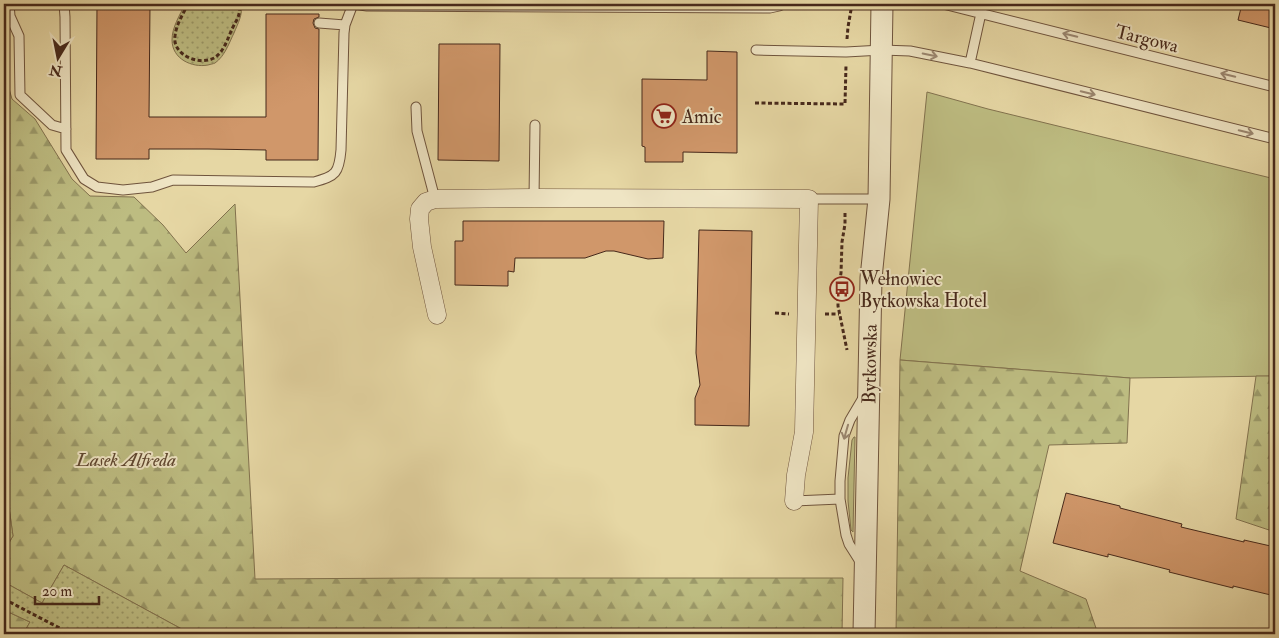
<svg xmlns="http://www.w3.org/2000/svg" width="1279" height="638" viewBox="0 0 1279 638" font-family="'IM FELL Double Pica',serif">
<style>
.grass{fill:#bdbc81;stroke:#82724e}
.forest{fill:url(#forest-firs);stroke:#82724e}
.park{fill:url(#park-dots);stroke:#82724e}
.building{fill:#d0976a;stroke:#47291b}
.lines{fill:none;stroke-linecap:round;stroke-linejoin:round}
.service-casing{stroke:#6f543d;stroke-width:11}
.minor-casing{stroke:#6f543d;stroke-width:19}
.tertiary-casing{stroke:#6f543d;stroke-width:23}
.path{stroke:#47291b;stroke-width:3;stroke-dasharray:4 2.5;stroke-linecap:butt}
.service{stroke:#efe5c4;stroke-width:9}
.minor{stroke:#efe5c4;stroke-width:18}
.tertiary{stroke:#efe5c4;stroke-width:21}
.oneway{stroke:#9b8770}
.labels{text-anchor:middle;stroke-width:4;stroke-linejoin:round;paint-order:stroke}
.street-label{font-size:19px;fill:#47291b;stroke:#efe5c4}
.poi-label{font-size:19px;fill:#47291b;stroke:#efe5c4;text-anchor:start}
.park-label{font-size:19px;font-style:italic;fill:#5f462f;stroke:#efe5c4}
</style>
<defs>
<pattern id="forest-firs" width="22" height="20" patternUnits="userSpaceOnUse" patternTransform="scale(1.25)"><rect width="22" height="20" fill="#bdbc81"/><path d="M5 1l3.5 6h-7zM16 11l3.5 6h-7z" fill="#9b9969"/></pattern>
<pattern id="park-dots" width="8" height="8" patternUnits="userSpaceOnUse" patternTransform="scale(1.25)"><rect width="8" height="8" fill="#bdbc81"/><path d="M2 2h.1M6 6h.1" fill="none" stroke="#9b9969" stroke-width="1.8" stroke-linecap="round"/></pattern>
</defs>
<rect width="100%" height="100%" fill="#e6d7a4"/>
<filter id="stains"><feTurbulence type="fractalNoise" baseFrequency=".004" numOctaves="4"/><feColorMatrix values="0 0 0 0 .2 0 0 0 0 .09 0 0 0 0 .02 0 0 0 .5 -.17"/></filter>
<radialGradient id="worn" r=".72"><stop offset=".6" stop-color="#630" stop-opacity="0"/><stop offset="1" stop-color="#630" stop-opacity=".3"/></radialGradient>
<!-- grass -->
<path class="grass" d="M927,92L988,109L1275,179V376L1130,378L900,360Z
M854,437H855L853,532L851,530L848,501V478L852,440Z"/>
<!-- forest -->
<path class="forest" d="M4,78H6L12,99L35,119L72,179L90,196L134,197L163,225L186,253L235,204L255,579L419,578H843L842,634H189V633L64,565L42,603L4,582V551L13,536L4,472Z
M900,360L1130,378L1127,443L1049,445L1020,571L1086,599L1098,634H896Z
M1256,376H1275V532L1236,519Z
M4,610L30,622L23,634H4Z"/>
<!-- park -->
<path class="park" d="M185,4H241C243,15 238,23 234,33C229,43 225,56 215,63C213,64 211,64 208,65C192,68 172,59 172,40C172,27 180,15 185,4Z
M4,472L13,536L4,551Z
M64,565L189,633V634H23L30,622L4,610V582L42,603Z"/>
<!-- building -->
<path class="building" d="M97,4H150L149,117H266V14H319V17L314,19L313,23L315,28L319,29L318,160H266V150L208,149H149V159H96Z
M1242,4H1275V29L1238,20Z
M439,44H500L499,161L438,160Z
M707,51L737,52V153L683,152V162H645V147L642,146V79L707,80Z
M463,221H664L663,258L648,259L614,251H606L585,258H515L514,272L508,271V286L455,285V241H463Z
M699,230L752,231L749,426L695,425V398L700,385L696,353Z
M1066,493L1120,506V508L1182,524L1181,527L1244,542V540L1275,547V596L1233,586V588L1169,572L1170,570L1108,554V557L1053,543Z"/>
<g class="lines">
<!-- service casing -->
<g class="service-casing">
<path id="service" d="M9,4L10,16L19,36L20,95L52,125L66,129
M64,4L65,17L66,150L84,179L97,187L123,190L152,187L173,180L314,182C336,176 339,173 341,150L344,33L345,25L353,4L367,6L770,8L779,6L784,4
M943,4L1275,87
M319,23L345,25
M756,50L846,52L882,50L910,51L970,63L1275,139
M970,63L983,4
M416,107L417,131L435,199
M534,198L535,125
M809,199H879
M794,501L840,499
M861,563L849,544L846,535L840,499V481L844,436L850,420L863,398"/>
</g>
<!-- minor casing -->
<g class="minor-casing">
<path id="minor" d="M437,315L422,247L419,219L420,209L426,202L435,199L534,198L809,199L804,432L796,475L794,501"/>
</g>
<!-- tertiary casing -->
<g class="tertiary-casing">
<path id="tertiary" d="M864,634L871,278L879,199L882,4"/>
</g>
<!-- path -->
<path class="path" d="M188,4C183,14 176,25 175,36C172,55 199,66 214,58C224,52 228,38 232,29C237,19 241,15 239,4
M323,4L331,8
M847,39L848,27L852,4
M755,103L845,104L846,65
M845,213V224L842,242L841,273L838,292V306L847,350
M775,313L789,314
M825,314H839
M4,599L71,634"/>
<!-- service -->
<use href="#service" class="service"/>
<!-- minor -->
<use href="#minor" class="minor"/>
<!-- tertiary -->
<use href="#tertiary" class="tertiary"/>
</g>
<!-- one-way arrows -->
<defs><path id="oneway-shaft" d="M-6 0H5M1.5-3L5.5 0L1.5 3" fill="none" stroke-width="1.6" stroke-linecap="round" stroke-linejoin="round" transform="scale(1.25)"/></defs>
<g class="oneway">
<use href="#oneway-shaft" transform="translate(1070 35) rotate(-166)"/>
<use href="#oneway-shaft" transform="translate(930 55) rotate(12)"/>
<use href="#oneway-shaft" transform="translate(1228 75) rotate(-166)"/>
<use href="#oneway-shaft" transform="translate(1088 93) rotate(14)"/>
<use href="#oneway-shaft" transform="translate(1246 132) rotate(14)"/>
<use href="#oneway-shaft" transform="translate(846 432) rotate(106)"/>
</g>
<!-- icons -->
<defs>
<g id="supermarket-ring" transform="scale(1.25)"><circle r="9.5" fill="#efe5c4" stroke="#8f2418" stroke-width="1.5"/><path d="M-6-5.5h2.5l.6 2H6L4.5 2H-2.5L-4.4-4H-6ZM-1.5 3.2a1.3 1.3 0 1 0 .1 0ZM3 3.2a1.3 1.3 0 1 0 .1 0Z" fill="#8f2418"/></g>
<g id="bus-ring" transform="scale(1.25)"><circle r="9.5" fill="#efe5c4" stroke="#8f2418" stroke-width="1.5"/><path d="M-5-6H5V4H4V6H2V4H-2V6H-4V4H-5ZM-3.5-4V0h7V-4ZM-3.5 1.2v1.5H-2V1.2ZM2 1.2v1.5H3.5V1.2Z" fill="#8f2418"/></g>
</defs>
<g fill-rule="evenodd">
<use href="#supermarket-ring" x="664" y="116"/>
<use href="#bus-ring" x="842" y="289"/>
</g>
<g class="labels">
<!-- street labels -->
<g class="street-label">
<text transform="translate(1147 38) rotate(14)" y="7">Targowa</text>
<text transform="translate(869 364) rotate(-89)" y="7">Bytkowska</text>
</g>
<!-- poi labels -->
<g class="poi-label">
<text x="682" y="123">Amic</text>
<text x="860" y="285">Wełnowiec<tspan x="860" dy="22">Bytkowska Hotel</tspan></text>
</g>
<!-- park labels -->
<g class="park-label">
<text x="126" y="466">Lasek Alfreda</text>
</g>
</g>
<!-- margin -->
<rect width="1279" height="638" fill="none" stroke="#e6d7a4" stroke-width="20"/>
<rect x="5" y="5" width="1269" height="628" fill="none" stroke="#47291b" stroke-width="2.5"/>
<rect x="10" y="10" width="1259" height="618" fill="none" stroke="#47291b"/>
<!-- north arrow -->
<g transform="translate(58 58) rotate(190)" stroke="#efe5c4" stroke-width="4" paint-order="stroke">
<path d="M0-4L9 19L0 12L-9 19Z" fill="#47291b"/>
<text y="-8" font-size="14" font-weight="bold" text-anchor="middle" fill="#47291b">N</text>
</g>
<!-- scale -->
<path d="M35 596v8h64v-8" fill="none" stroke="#47291b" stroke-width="2.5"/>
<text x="42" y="596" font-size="15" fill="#47291b" stroke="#efe5c4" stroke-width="4" paint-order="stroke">20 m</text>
<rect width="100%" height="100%" filter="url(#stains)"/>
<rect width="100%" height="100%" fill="url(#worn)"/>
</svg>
